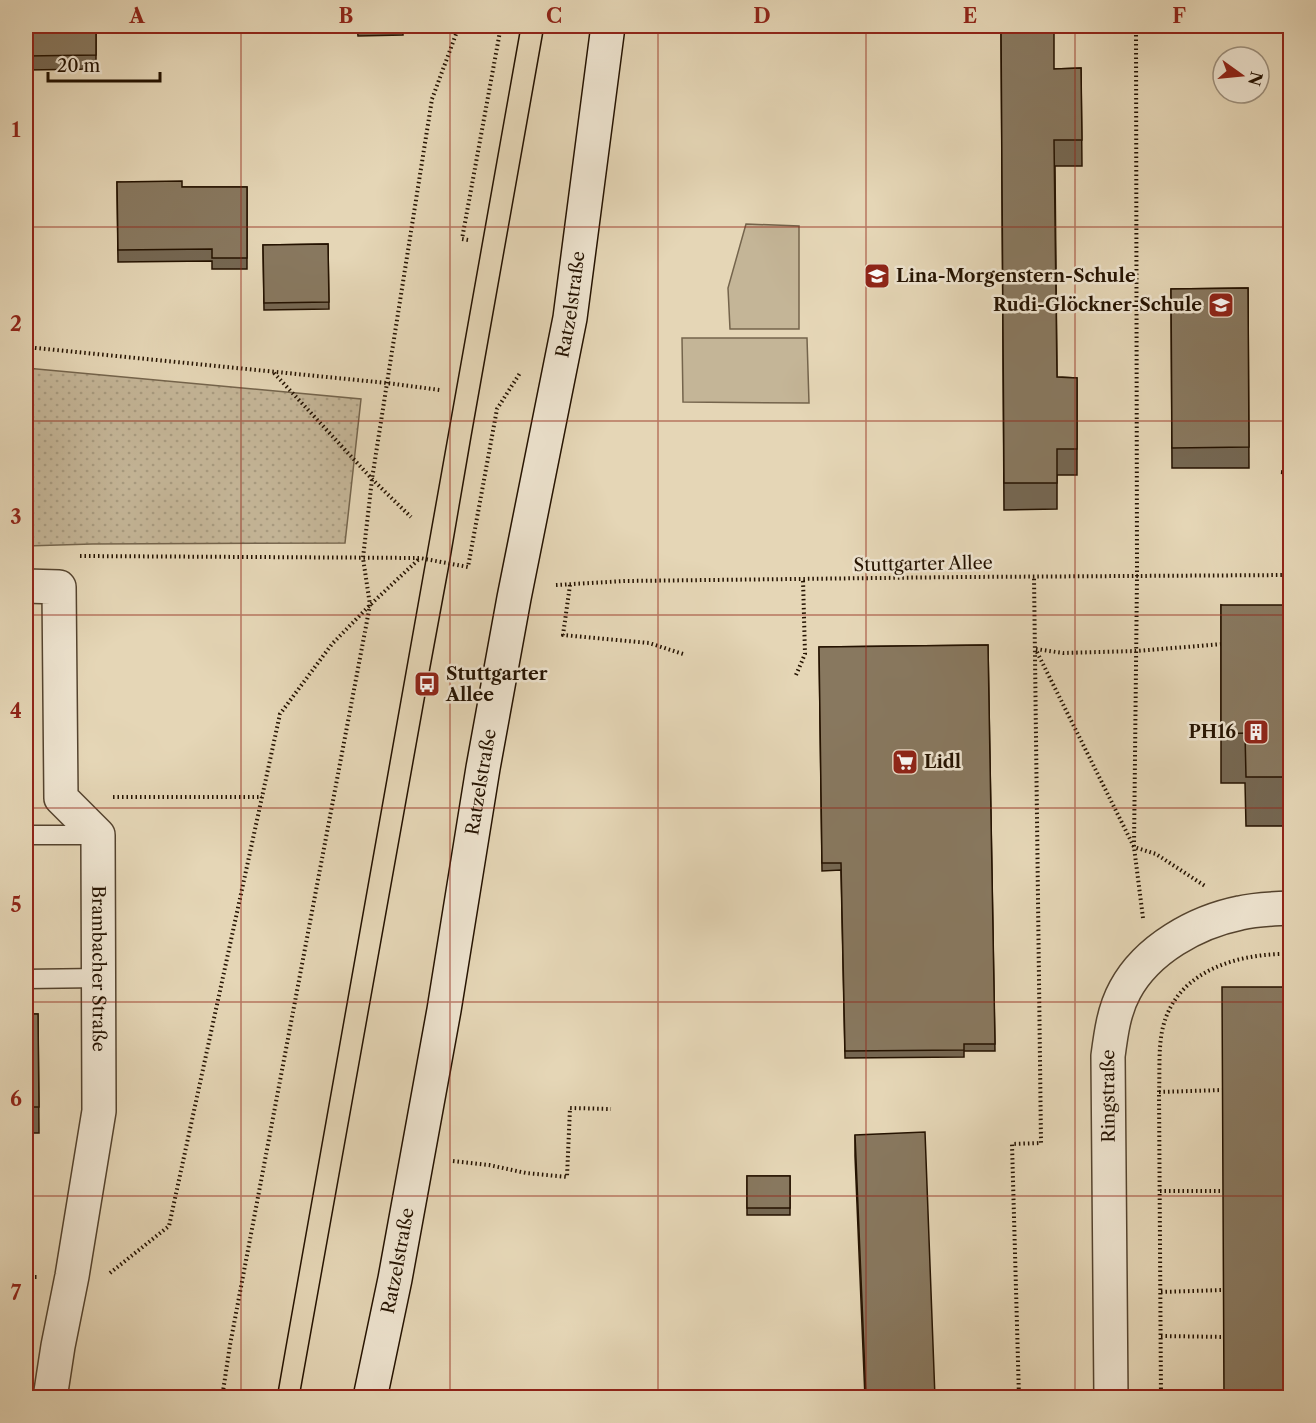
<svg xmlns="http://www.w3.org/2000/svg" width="1316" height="1423" viewBox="0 0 1316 1423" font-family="'Libre Caslon Text',serif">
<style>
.grass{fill:url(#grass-dots);stroke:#74644c;stroke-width:1.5}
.green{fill:#c4b597;stroke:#74644c;stroke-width:1.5}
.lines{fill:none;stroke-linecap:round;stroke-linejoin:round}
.service-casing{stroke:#54432e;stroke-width:21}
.minor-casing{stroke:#54432e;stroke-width:36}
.secondary-casing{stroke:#241200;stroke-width:36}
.path{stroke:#241200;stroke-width:4;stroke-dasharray:1.5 3;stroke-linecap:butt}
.service{stroke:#eee4d0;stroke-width:18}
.minor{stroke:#eee4d0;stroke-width:33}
.secondary{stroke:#eee4d0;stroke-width:33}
.tram{stroke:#241200;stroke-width:1.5}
.wall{fill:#756752;stroke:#241200;stroke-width:1.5}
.building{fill:#88785f;stroke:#241200;stroke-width:1.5}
.grid{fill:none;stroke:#8f2418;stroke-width:1.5;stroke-opacity:0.55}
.labels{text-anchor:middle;stroke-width:5;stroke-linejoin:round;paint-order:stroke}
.poi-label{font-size:18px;font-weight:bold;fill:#241200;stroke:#eee4d0;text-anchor:start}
.street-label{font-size:18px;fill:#241200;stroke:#eee4d0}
.neatline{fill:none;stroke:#8f2418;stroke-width:2}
.grid-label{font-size:20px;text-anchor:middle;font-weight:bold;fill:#8f2418}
</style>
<defs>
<pattern id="grass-dots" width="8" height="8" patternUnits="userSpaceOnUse" patternTransform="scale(1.5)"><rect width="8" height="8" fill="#c4b597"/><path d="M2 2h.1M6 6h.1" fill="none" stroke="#a89b80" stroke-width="1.8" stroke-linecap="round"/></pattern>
</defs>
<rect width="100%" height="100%" fill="#e5d6b6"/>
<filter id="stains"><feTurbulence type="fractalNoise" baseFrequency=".00333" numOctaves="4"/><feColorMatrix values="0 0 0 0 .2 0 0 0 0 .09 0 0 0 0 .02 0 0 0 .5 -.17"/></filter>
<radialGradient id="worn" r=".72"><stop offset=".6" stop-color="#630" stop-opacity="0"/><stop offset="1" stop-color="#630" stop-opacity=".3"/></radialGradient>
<!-- grass -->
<path class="grass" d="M26,368L361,399L345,543L92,544L26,546Z"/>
<!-- green -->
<path class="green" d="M746,224L799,226V329H730L728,288Z
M682,338H807L809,403L683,402Z"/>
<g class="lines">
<!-- service casing -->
<g class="service-casing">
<path id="service" d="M26,835H98
M26,979L99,978"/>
</g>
<!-- minor casing -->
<g class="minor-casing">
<g id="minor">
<path id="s1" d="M26,586L59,587L61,798L98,835L99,1111L72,1276L58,1346L50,1398"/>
<path id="s2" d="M1111,1398L1108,1056C1111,1033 1114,1010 1125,990C1147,949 1196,922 1240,913C1256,909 1274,909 1290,908"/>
</g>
</g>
<!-- secondary casing -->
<g class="secondary-casing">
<g id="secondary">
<path id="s3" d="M370,1398L395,1279L444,1010L483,768L514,598L570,318L608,26"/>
</g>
</g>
<!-- path -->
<path class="path" d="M1136,26L1137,576L1134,847L1143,918
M468,240L462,239L501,26
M26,347L387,383L440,390
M274,373L372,479L411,517
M1281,472L1290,473
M80,556L420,558L468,567L497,409L520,373
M556,585L625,581L964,577L1290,575
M570,585L563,635L649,643L683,654
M1036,649L1063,653L1136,651L1223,644
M1037,652L1134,847L1156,854L1205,886
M796,675L805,654L803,579
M113,797H262
M1159,1092L1222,1090
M453,1161L489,1165L526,1173L567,1177L570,1108L611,1109
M1160,1191H1223
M110,1273L169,1226L280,714L332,644L370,605L419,559
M26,1277H37
M1161,1292L1223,1290
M1161,1336L1226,1337
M222,1398L230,1345L370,605L363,558L372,479L387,383L432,99L459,26
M1019,1398L1012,1144L1041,1143L1034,576
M1161,1398L1159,1092C1160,1071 1158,1047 1163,1027C1177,970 1239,953 1290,954"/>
<!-- service -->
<use href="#service" class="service"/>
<!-- minor -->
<use href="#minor" class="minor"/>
<!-- secondary -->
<use href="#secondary" class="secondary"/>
<!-- tram -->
<path class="tram" d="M277,1398C357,940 443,483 521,26
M299,1398L427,684L449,565L471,437L544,26"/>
</g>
<!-- wall -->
<path class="wall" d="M26,26H96V69L26,70Z
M357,26H403V35L358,36Z
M1001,26L1054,69L1081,68L1082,166H1055L1057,377L1077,378V475H1057V509L1004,510Z
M117,182L182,187H247V269H212V261L118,262Z
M328,244L329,309L264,310L263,245Z
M1248,288L1249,468H1172L1171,289Z
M1221,605L1283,632H1290V826H1246L1245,783H1221Z
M988,645L995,1051H964V1057L845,1058L841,870L822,871L819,647Z
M26,1014H38L39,1133H26Z
M855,1135L935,1398H865L855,1156Z
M747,1176H790V1215H747Z"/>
<!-- building -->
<path class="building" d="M26,26H96V55L26,56Z
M1001,26H1054V69L1081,68L1082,140H1054L1057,377L1077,378V449H1057V483H1004Z
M182,181V187H247V258H212V249L118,250L117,182Z
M328,244L329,302L264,303L263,245Z
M1248,288L1249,447L1172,448L1171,289Z
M1221,605H1283V632H1290V777H1246L1245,733L1221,734Z
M988,645L995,1044H964V1050L845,1051L841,863H822L819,647Z
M1222,987H1290V1398H1224Z
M26,1014H38L39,1107H26Z
M925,1132L935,1398H866L855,1135Z
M747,1176H790V1208H747Z"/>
<!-- grid -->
<path class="grid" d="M241,26V1398M450,26V1398M658,26V1398M866,26V1398M1075,26V1398M26,227H1290M26,421H1290M26,615H1290M26,808H1290M26,1002H1290M26,1196H1290"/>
<!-- icons -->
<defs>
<g id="school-square" transform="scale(1.35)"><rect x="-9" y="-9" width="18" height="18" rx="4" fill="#8f2418" stroke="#eee4d0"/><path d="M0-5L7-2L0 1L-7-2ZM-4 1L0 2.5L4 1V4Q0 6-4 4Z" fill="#fff"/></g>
<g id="bus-square" transform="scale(1.35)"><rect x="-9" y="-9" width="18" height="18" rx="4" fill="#8f2418" stroke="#eee4d0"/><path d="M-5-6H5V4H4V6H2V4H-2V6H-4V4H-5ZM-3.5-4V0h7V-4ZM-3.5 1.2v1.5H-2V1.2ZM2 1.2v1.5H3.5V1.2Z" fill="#fff"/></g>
<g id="building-square" transform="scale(1.35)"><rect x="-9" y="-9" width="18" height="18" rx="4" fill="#8f2418" stroke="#eee4d0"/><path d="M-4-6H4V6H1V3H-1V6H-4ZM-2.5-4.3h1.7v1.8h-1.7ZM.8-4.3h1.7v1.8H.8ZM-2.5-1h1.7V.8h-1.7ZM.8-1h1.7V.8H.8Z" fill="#fff"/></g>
<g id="supermarket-square" transform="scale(1.35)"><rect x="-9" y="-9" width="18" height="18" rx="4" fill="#8f2418" stroke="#eee4d0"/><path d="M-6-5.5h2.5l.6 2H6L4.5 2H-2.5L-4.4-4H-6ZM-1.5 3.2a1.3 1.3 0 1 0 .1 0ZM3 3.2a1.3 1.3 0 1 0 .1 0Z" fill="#fff"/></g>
</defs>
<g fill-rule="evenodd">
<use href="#school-square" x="877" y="276"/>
<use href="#school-square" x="1221" y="305"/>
<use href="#bus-square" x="427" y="684"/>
<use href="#building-square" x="1256" y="732"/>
<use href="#supermarket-square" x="905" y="762"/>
</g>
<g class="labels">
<!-- poi labels -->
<g class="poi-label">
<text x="896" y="282">Lina-Morgenstern-Schule</text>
<text x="1202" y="311" text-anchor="end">Rudi-Glöckner-Schule</text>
<text x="446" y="680">Stuttgarter<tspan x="446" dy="21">Allee</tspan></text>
<text x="1236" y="738" text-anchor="end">PH16</text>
<text x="924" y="768">Lidl</text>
</g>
<!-- street labels -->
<g class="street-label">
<text dy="6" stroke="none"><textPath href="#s3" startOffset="1112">Ratzelstraße</textPath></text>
<text transform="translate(923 564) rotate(-1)" y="6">Stuttgarter Allee</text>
<text dy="6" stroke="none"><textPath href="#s3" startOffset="626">Ratzelstraße</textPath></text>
<text dy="6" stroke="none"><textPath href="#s1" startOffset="430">Brambacher Straße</textPath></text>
<text dy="6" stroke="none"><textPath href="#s2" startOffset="302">Ringstraße</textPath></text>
<text dy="6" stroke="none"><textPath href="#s3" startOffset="140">Ratzelstraße</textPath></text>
</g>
</g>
<!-- margin -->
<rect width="1316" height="1423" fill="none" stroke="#e5d6b6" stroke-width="66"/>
<!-- north arrow -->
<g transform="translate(1241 75) rotate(105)"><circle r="28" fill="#eee4d0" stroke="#9d907d" stroke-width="1.5"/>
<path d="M0-4.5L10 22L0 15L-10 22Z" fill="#8f2418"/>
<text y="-9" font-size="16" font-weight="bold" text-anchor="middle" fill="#241200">N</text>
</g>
<!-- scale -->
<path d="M48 72v9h112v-9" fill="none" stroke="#241200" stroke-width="3"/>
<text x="57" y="72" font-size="18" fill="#241200" stroke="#eee4d0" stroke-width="4.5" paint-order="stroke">20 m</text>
<rect x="33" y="33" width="1250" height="1357" class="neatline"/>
<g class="grid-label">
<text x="137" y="23">A</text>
<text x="346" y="23">B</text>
<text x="554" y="23">C</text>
<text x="762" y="23">D</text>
<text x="970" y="23">E</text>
<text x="1179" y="23">F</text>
<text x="16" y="137">1</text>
<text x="16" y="331">2</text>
<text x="16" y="524">3</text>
<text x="16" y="718">4</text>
<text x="16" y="912">5</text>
<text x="16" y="1106">6</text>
<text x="16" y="1300">7</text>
</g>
<rect width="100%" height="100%" filter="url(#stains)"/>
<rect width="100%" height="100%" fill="url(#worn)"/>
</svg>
